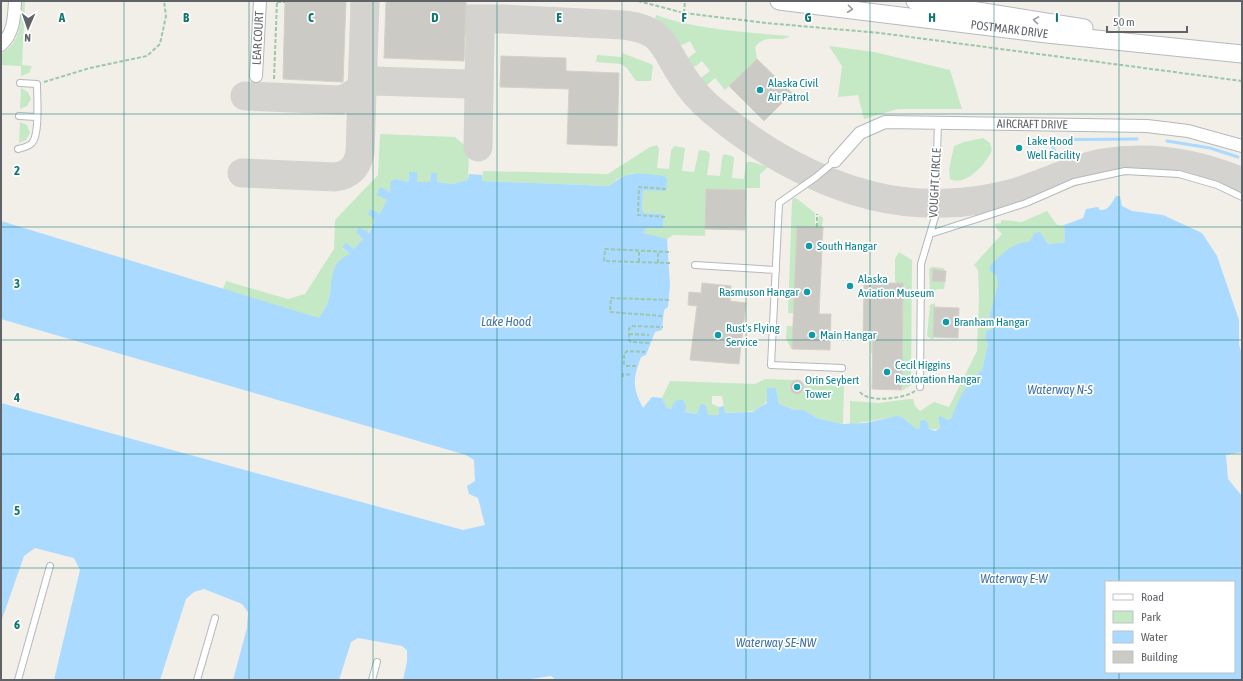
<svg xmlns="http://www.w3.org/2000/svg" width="1243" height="681" viewBox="0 0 1243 681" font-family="'Asap Condensed',sans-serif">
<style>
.green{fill:#c5e8c5}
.water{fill:#aadaff;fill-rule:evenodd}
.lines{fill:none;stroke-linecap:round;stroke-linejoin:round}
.stream{stroke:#aadaff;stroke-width:3}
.taxiway{stroke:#d4d3d0;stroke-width:29}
.building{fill:#cccac5;stroke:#d6d1c6}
.lane-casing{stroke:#b5b8bc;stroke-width:8}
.street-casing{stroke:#b5b8bc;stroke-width:14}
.secondary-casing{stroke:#b6babf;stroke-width:19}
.path{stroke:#9cc7a9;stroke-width:2;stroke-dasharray:4 2;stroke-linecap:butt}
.lane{stroke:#fff;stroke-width:6}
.street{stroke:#fff;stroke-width:12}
.secondary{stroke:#fff;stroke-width:17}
.oneway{stroke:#979a9d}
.grid{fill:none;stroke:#0f766e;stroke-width:1;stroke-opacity:0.55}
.culture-dot{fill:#0f9aa8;stroke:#fff;stroke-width:1.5}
.labels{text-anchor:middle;stroke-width:3.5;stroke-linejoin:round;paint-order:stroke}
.street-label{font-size:12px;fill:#5f6368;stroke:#fff}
.culture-label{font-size:12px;fill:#0d838f;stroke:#fff;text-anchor:start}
.water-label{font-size:13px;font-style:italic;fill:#4174aa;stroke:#fff}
.grid-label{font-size:13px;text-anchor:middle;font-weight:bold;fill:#0f766e;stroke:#fff;stroke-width:3.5;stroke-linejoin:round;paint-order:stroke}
</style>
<rect width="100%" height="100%" fill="#f1efe8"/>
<!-- green -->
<path class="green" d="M21,1H25L22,65L32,66L29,73L21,76V66L1,65V54C21,43 21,21 21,1Z
M656,15C698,30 745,32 790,36C778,44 767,32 755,47L757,59L725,90L715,78L707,85L701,86L699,82V79L710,71L702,61L696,66L689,68L684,61L696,52L690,41L683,45L676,44L669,29L655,18Z
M829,46L874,52L950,70L962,109H898L864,119L858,95L838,97L842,66Z
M622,53L651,64L653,66L651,81H636L627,68L621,64L596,62L597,55L622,57Z
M21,88L28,92L31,99L27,106L20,109Z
M20,122L27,125L30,133L26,140L19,143Z
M380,134L455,137L469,149L468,180L452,184L436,182L431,173L430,182H417L409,172V182L397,179L390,192L381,188L388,200L380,215L371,209L375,220L368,233L356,231L363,239L354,249L342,248L350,254L334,269L328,302L319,319L223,289L226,281L288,299L305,294L334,249L335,220L378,175Z
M983,138L990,143L992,150C986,164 966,187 950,179L949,170L954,146L964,142Z
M657,145L659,149L657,168L669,169L671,151L674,146L685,148L682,171L694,172L699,150L707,151L710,154L707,175L720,176L722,158L724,154L732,156L734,158L732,178L744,179L746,162H752L768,167L760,174V188H746V190L706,189L705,236L673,235L667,239L642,233L646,228H663L664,215L663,214L645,213L642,210L643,190L633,173L617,179L611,186L482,181L483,171L608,174L650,147Z
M796,198L815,213V224H818L819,215L823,218L811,314L788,313L792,201V199Z
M1047,211L1057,225H1064L1065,242L1048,244L1040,232L996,275L998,284L989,317L994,322V328L986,331L985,339L988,343L982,370C970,378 956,404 953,418L947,420L938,418L940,428C932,432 924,426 916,429C911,426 909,421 904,418C898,414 861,424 850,424V401L879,403L909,399H913L915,406L920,411L934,402L949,407L977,351L979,298L978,270L974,265L1002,234L997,229L995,224L1001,223V220L1022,222Z
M899,252L912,260L911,385L903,390L902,350L873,349V354L871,353V338H903V284L896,283L895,280V259Z
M932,267L944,268V270L933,269L932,281L945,282L944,289H937L934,293L930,291L929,269Z
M935,303L933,340L927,336L930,305Z
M787,326H793L792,349H791L786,338Z
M765,379L795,380L790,384L789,389L794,394H799L804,390L805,384L844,385L843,423L842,424L817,418L804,410H795L779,404L776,388C761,414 753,412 725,413L722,396H712V404L719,407V415H707L706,406L700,405L697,414L667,408L662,398L670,381L755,384Z"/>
<!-- water -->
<path class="water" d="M409,172H417V182H430L431,173H437V182L452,184L468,180L469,174L482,175V181L610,186C628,168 643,174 665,176L667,180L666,191L643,190L642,210L645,213L663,214L664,215L663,228H646L643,233L667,239L670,285L668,307L664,310L662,330L655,332L646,355L641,357C633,379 632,387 643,408L652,397L662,398L667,408L671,409L674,403L678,400H683L686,406L685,412L697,414L700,405L703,404L706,406L708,415H719V407L724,406L725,413L752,412L767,403V388H776L779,404L795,410H804L817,418L842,424L865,423L897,416L904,418L916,429L920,428V421L925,420L928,423L929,429L935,431L940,428L938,418L941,416L947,420L952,418C956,402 969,379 982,370L988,343L985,339L986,331L994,328V322L989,317L998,284L996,275L990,271V266C1001,255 1012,242 1029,242L1035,233L1040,232L1048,244L1065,242L1064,225L1083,218L1086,209L1098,207L1100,210C1109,211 1112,202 1116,196H1120L1122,206L1132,211L1163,215L1202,233L1217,256L1239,320V345L1242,355V452L1226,455L1228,479L1242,496V680H556L551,676L524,680H403L407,662V650L402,646L358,638L351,642L339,680H233L247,628L248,612L242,604L204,589L194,592L186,599L160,680H54L80,570L74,558L35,548L24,556L1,622V403L463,530L485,525L478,498L469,494L467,486L475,481L474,460L466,455L1,319V221L319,318C322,313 326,307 328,302C334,282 327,264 350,254L342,247L346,243L354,249L363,239L356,232L359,227L369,233L375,220L368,214L371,209L380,214L387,200L377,195L380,187L390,192L391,181L397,179L409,182ZM1106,582H1234V672H1106Z"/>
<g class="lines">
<!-- stream -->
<path class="stream" d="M1052,139V145L1056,154
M1028,140L1137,139
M1167,141L1210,148L1238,157"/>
<!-- taxiway -->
<path class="taxiway" d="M466,19H505L624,25C663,30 662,44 681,74C689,87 700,100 712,110C758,149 815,182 873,196C917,207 971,205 1014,193C1044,184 1072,169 1103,163C1151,155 1197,163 1242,182
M466,19L476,24L480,34L478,147
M363,71L369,79L375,81L467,84L479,77
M245,96L340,100C354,97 361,85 375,81
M242,173L335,177C350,175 357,167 360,153L365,1"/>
</g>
<!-- building -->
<path class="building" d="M285,1H346L343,82L283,79Z
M386,1H466L464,61L384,58Z
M501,56L566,58V71L619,73L617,146L567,144L569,89L500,87Z
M757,59L792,93L764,121L729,86Z
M706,189L746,190L745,230L705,229Z
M797,226L823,227L819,314H831L830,350L792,349Z
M933,269L946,271L945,282L932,281Z
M702,283L731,286L730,301L746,303L739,364L690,360L697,306L688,305L689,292L701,293Z
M864,283H903L902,390L872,389L873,338H863Z
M934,307L959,308L958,338L933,337Z
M790 387a7 7 0 1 1 14 0a7 7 0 1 1-14 0Z"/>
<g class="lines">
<!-- lane casing -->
<g class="lane-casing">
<path id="lane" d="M19,116L36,117
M18,149C23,148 28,147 32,143C40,135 37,97 37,84L20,83
M835,161L816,177L779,203L771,365L842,368
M930,234L1026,203L1074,182L1125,171L1179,174L1217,185L1242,197
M695,265L776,270
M920,387L921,264L935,217L938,122
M18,680L50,566
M197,680L215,618
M372,680L377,662"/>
</g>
<!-- street casing -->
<g class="street-casing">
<g id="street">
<path d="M1,45C14,33 14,18 15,1"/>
<path id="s1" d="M256,76L260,1"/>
<path id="s2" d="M835,161L860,133L885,122L1147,126L1188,131L1242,146"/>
</g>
</g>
<!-- secondary casing -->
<g class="secondary-casing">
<g id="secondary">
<path id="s3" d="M779,1L1047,34L1242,54"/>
<path d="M915,1L1084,28"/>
</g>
</g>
<!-- path -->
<path class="path" d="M638,1L684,13L766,23L880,33L1242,81
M277,2H285
M684,13L685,1
M274,79L277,1
M44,82L90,68L147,56L160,44L166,16L164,1
M665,217L638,215L639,187L667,189
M817,227V214
M639,262V251
M658,263V252
M670,263L604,261L605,249L671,252
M662,316L610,312L611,298L671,300
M629,334L649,335
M649,343L631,342L629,340V329L632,326L663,327
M636,366H626L624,364V354L627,351L645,352
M623,377V374L632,375
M860,392C868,403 904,399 915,391"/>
<!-- lane -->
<use href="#lane" class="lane"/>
<!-- street -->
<use href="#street" class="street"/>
<!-- secondary -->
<use href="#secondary" class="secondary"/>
</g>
<!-- one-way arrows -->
<defs><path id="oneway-chevron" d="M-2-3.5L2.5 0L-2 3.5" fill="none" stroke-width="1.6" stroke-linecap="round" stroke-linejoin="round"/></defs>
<g class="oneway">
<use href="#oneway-chevron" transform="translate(850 9) rotate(7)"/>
<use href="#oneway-chevron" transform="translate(1036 20) rotate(-171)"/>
</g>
<!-- grid -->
<path class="grid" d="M124,1V680M249,1V680M373,1V680M497,1V680M622,1V680M746,1V680M870,1V680M994,1V680M1119,1V582M1,114H1242M1,227H1242M1,340H1242M1,454H1242M1,568H1242M1119,672V680"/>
<!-- markers -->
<g class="culture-dot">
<circle cx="760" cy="90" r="4"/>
<circle cx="1019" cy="148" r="4"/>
<circle cx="809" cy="246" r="4"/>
<circle cx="850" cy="286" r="4"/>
<circle cx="807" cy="292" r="4"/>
<circle cx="946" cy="322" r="4"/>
<circle cx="718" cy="335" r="4"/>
<circle cx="812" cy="335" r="4"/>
<circle cx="887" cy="372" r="4"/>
<circle cx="797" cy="387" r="4"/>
</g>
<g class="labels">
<!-- street labels -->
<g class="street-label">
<text dy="4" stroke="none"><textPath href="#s3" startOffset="232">POSTMARK DRIVE</textPath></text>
<text dy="4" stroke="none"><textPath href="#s1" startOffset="38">LEAR COURT</textPath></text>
<text dy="4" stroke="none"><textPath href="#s2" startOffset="212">AIRCRAFT DRIVE</textPath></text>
<text transform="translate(935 183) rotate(-87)" y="4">VOUGHT CIRCLE</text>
</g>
<!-- culture labels -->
<g class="culture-label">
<text x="768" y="87">Alaska Civil<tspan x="768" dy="14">Air Patrol</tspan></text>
<text x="1027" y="145">Lake Hood<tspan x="1027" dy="14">Well Facility</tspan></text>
<text x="817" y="250">South Hangar</text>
<text x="858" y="283">Alaska<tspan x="858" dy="14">Aviation Museum</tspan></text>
<text x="799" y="296" text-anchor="end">Rasmuson Hangar</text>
<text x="954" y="326">Branham Hangar</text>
<text x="726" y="332">Rust's Flying<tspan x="726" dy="14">Service</tspan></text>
<text x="820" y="339">Main Hangar</text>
<text x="895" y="369">Cecil Higgins<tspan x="895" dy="14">Restoration Hangar</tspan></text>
<text x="805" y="384">Orin Seybert<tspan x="805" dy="14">Tower</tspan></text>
</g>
<!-- water labels -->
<g class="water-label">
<text x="506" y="326">Lake Hood</text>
<text x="1060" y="394">Waterway N-S</text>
<text x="1014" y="583">Waterway E-W</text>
<text x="776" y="647">Waterway SE-NW</text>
</g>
</g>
<g class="grid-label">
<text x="62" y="22">A</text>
<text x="186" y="22">B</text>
<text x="311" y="22">C</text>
<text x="435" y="22">D</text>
<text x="559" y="22">E</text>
<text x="684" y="22">F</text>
<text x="808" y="22">G</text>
<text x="932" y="22">H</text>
<text x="1057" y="22">I</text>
<text x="17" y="175">2</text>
<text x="17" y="288">3</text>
<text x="17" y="402">4</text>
<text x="17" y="515">5</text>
<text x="17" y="629">6</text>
</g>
<!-- border -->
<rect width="1243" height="681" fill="none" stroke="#5f6368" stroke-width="4"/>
<!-- legend -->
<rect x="1105" y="581" width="130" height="92" fill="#ffffff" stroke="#bfc1c3"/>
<rect x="1113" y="594" width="20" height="6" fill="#ffffff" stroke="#bfc1c3"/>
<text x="1141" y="601" font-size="12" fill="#5f6368">Road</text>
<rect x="1113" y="611" width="20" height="12" fill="#c5e8c5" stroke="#bfc1c3"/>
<text x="1141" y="621" font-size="12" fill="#5f6368">Park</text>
<rect x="1113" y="631" width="20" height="12" fill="#aadaff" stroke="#bfc1c3"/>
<text x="1141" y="641" font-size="12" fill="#5f6368">Water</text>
<rect x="1113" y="651" width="20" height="12" fill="#cccac5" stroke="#bfc1c3"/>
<text x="1141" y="661" font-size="12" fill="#5f6368">Building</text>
<!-- north arrow -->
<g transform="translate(28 28) rotate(182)" stroke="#ffffff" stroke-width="3" paint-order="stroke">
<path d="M0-3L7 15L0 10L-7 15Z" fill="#5f6368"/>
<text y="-6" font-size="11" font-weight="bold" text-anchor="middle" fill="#5f6368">N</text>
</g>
<!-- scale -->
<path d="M1107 26v6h80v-6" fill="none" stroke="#5f6368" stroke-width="2"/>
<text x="1113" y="26" font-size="12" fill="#5f6368" stroke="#ffffff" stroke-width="3" paint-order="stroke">50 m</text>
</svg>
